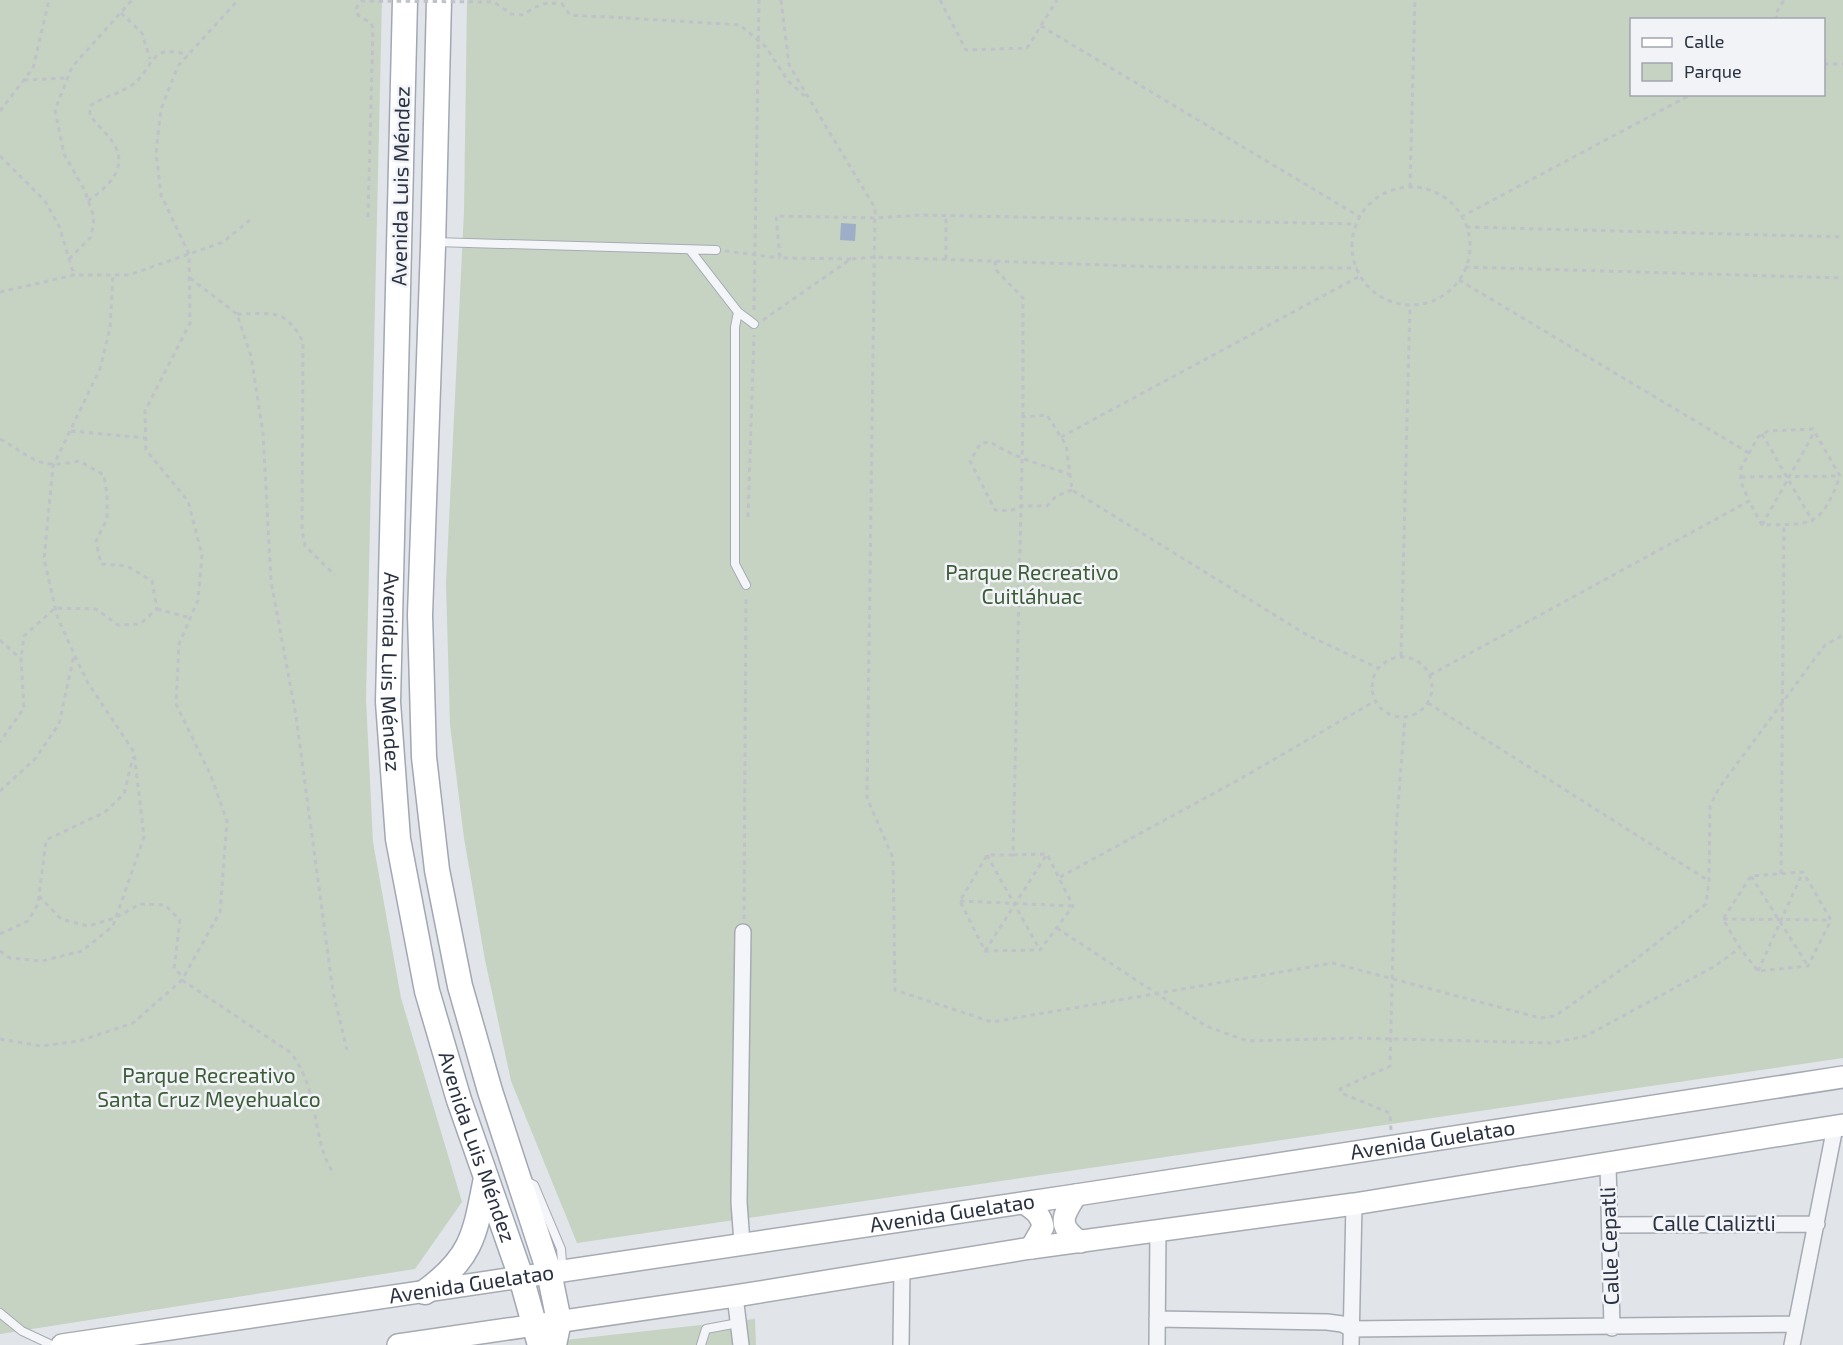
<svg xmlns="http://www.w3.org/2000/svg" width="1843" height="1345" viewBox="0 0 1843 1345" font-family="'Exo 2',sans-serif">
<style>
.green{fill:#c6d3c3;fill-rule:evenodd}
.water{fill:#9dafc8}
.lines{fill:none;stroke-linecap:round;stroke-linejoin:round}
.service-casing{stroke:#a6abb3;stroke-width:10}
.minor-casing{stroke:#a6abb3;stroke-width:18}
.secondary-casing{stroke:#a6abb3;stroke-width:24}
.primary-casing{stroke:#a1a7b5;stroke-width:27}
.path{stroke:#bfc2c8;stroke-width:3;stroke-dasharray:4.5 4.5;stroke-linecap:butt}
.service{stroke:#f4f5f8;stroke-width:8}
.minor{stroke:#f4f5f8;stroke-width:15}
.secondary{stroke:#fff;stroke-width:21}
.primary{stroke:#fff;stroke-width:24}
.path-bridge{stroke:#bfc2c8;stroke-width:3;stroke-dasharray:4.5 4.5;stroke-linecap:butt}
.labels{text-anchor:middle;stroke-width:5;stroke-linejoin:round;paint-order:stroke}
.street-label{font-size:21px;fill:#2a3141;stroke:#f1f3f7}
.park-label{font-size:21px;fill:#3c5c38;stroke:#f1f3f7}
</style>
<rect width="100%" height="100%" fill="#e1e4e9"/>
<!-- green -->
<path class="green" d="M0,0H382L366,699L373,842L401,998L462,1202L415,1269L0,1334Z
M467,0H1843V1058L577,1243L511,1081L485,960L464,838L450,725L446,583L464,211ZM1632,20H1824V94H1632Z
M755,1319L756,1345H556V1341Z"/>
<!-- water -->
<path class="water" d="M841,223L856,224L855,241L840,240Z"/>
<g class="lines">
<!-- service casing -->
<g class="service-casing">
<path id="service" d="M435,242L716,250
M690,250L738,312L754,324
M738,312L735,327V564L746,585
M524,1180L534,1185L561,1249L562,1262L555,1267
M0,1313L22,1331L52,1345
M701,1345L706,1329L738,1323"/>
</g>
<!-- minor casing -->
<g class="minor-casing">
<path id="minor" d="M1608,1164L1612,1328
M1610,1225L1817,1224
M742,1243L739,1202L743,932
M735,1296L741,1345
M1157,1319L1327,1322L1342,1324L1351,1329L1796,1324
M901,1345L902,1269
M1157,1345L1158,1231
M1351,1345L1354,1204
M1792,1345L1835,1127"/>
</g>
<!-- secondary casing -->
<g class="secondary-casing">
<g id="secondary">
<path d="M1076,1195C1062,1217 1057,1225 1080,1242"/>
<path d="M1024,1203C1034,1210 1041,1214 1043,1227L1031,1248"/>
<path id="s1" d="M62,1345L1076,1195L1843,1077"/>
<path d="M398,1345L735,1296L1031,1248L1354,1204L1843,1125"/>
</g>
</g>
<!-- primary casing -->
<g class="primary-casing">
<g id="primary">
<path id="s2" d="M405,0L388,702L398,839L427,991L459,1100L521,1277L540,1345"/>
<path d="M439,0L433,246L420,615L424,757L437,870L460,986L490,1091L549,1272L559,1321L554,1345"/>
<path d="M425,1292C473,1257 475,1234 486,1178"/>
</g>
</g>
<!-- path -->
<path class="path" d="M781,0L789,65L875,208L867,798L893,858L895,990L992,1022L1333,963L1540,1018L1555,1016L1635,960L1706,904L1709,881L1710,806L1719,788L1825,645L1843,635
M940,0L966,50L1027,48L1057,0
M121,13L142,33L150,59
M626,18L740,25L766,47L788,81L808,99
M1778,20L1775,15L1784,0
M1041,26L1360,217
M1824,64H1843
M24,80L67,78
M0,111L33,68L49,0
M0,156L45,201L59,226L74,275
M1410,187L1415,0
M1352 246a59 59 0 1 1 118 0a59 59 0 1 1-118 0Z
M88,201C104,189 127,172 116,148C111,136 97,126 90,115V106C102,97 116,95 129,87C156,70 146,42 188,55
M1461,217L1692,94
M1466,227L1843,237
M725,251L780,258
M69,259L91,237L94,218L85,191L64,154L55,110L72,67L132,0
M851,259L780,258L776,216L875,218L920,215L1356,224
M946,259V216
M995,261L996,270L1023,298V417
M1465,267L1843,278
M190,278L237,314L251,356L263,433L271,581L296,716L333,992L347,1050
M1459,280L1749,453
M0,292L74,275H129L223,242L250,220
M754,310L759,0
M237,314C272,314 285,307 303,342L302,530L305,546L335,575
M763,320L851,259L874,257L1163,267L1357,268
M71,431L146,438
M1762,434L1813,522
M1061,437L1360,276
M0,439C34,458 37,470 79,461L104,475L107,495V519L96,541L101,564L127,566L152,581L157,609L140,624L118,625L96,609L55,608L24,636L21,659
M1741,477L1840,476
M1072,490L1056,496L1047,506H1021L1023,417L1047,415L1066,445L1072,490L1307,635L1378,668
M748,517L754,335
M1762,525L1815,431
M157,609L190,618
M0,640L21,659L24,708L0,742
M1401,656L1410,305
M1372 687a30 30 0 1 1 60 0a30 30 0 1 1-60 0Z
M1430,675L1749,501L1741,482V468L1758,437L1768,431L1813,429L1840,476C1821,528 1812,524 1762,525L1749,501
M1428,703L1709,881
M0,791L35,759L59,724L74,655
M987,855L1040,950
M1013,855L1047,854L1073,906L1040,950L985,951L960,901L987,855H1013L1021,506L1010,511L995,510L970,461L981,443L991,442C1014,458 1044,465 1071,475
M1781,874L1784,525
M1751,876L1808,966
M1060,877L1240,779L1375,701
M39,896L61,919L88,926L115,918L140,904L165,905L180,920L174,969L184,977
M960,901L1072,906
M744,919L746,596
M1723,919L1831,920
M1057,928L1206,1026L1247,1041L1356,1038L1551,1043L1586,1036L1715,966L1740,948L1723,919L1751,876L1803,872L1831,920L1808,966L1758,971L1740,948
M0,934L28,921L38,904L46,840L105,812L124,794L133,757
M0,951L10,958L42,961L82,951L113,926L144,837L134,752L88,683L74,654L57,616L44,559L53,466L100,369L110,328L113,275
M985,951L1047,854
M1758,971L1803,872
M182,980L291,1053C322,1094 310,1139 334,1174
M0,1039L42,1046L79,1041L133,1023L182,980L220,912L227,821L211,776L176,704L179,644L198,600L202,555L188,501L146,450L145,411L190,323L189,254L161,195L156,152L161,109L178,66L238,0
M1391,1130L1390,1113L1341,1093L1340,1089L1390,1066L1396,830L1405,718"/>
<!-- service -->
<use href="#service" class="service"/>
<!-- minor -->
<use href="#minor" class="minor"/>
<!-- secondary -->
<use href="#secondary" class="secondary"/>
<!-- primary -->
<use href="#primary" class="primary"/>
<!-- path-bridge -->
<path class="path-bridge" d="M368,217L373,28L370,22C360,17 350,13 361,1L494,2L511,14L522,15C539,6 540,1 562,4L570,15L626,18"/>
</g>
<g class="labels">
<!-- street labels -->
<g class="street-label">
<text transform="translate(401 186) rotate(-89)" y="7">Avenida Luis Méndez</text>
<text dy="7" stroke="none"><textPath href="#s2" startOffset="672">Avenida Luis Méndez</textPath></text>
<text dy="7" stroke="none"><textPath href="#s1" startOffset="1386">Avenida Guelatao</textPath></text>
<text dy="7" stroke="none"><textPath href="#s2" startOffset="1158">Avenida Luis Méndez</textPath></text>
<text dy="7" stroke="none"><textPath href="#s1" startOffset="900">Avenida Guelatao</textPath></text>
<text x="1714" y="1231">Calle Claliztli</text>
<text transform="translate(1610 1246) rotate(-92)" y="7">Calle Cepatli</text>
<text dy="7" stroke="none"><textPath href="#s1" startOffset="414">Avenida Guelatao</textPath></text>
</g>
<!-- park labels -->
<g class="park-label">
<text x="1032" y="580">Parque Recreativo<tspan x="1032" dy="24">Cuitláhuac</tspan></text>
<text x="209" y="1083">Parque Recreativo<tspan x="209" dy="24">Santa Cruz Meyehualco</tspan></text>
</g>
</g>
<!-- legend -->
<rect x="1630" y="18" width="195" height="78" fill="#f1f3f7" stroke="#a1a5ae" stroke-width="1.5"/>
<rect x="1642" y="38" width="30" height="9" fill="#ffffff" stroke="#a1a5ae" stroke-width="1.5"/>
<text x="1684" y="48" font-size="18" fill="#2a3141">Calle</text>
<rect x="1642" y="63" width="30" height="18" fill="#c6d3c3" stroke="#a1a5ae" stroke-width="1.5"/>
<text x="1684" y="78" font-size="18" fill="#2a3141">Parque</text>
</svg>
